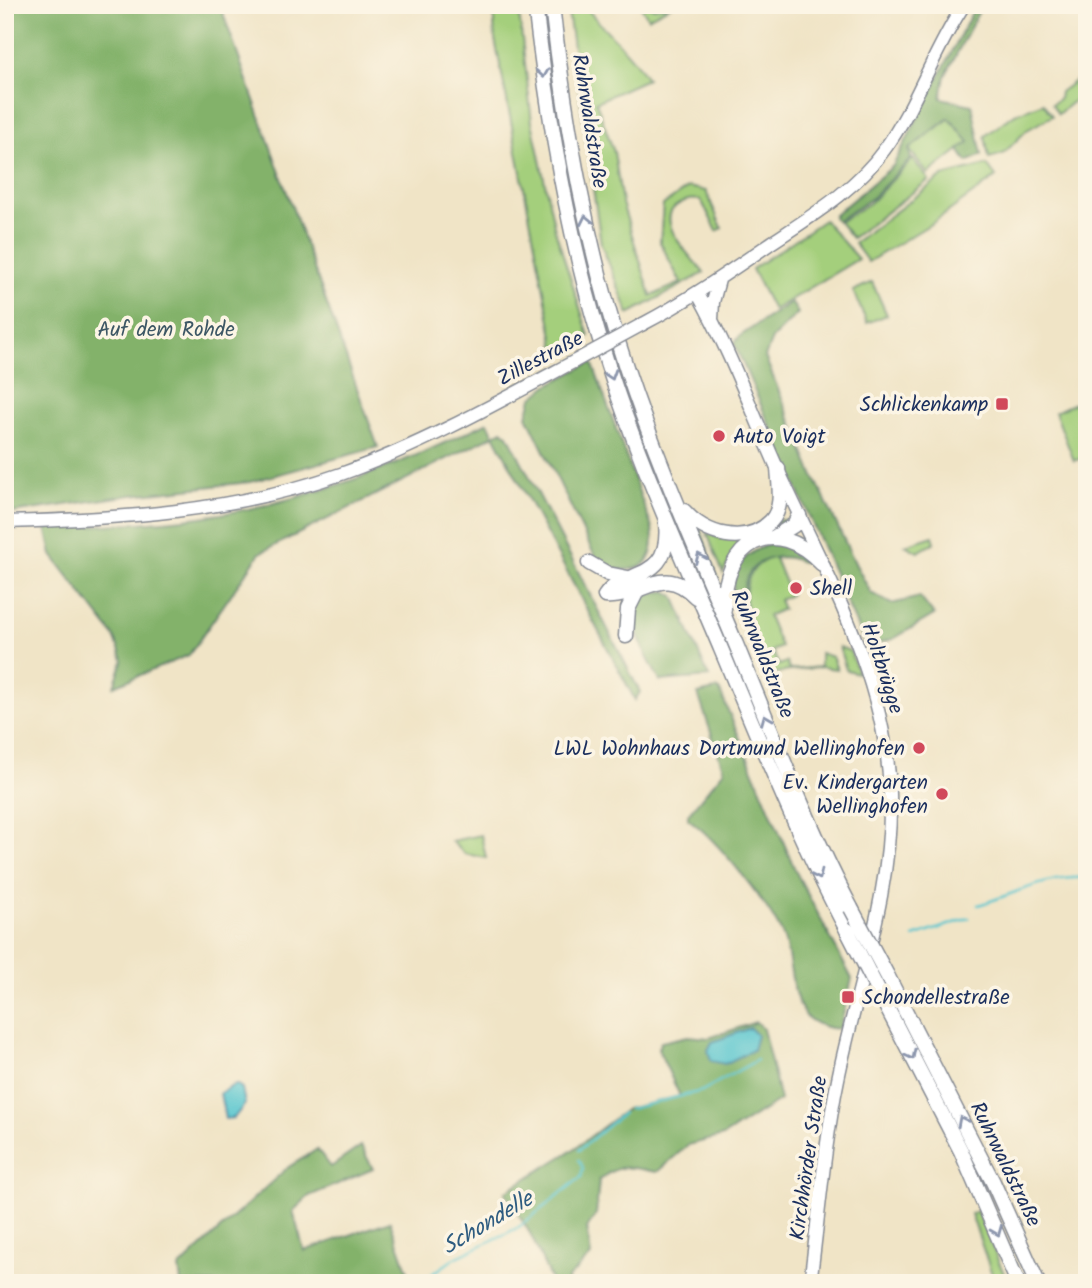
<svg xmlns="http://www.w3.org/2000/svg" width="1092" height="1288" viewBox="0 0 1092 1288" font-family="Kalam,sans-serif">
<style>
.green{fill:#a4cf7b;stroke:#607f6c;stroke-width:2}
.forest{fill:#83b26b;stroke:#4f7064;stroke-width:2}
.water{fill:#59c6cf;stroke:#3a7a96;stroke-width:2}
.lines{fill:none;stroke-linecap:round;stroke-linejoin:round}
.stream{stroke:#59c6cf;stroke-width:2.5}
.major-casing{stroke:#868a92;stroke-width:15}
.highway-casing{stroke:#868a92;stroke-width:17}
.major{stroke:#fff;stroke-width:12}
.highway{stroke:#fff;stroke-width:14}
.major-bridge-casing{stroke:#868a92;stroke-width:15;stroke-linecap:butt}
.highway-bridge-casing{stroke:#868a92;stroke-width:17;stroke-linecap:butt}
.major-bridge{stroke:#fff;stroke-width:12}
.highway-bridge{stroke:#fff;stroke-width:14}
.oneway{stroke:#8d97ae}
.poi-dot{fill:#d1495b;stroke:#fcf5e5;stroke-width:2.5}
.labels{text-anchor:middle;stroke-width:7;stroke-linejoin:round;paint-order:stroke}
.street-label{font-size:21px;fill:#1b2f5e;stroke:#fcf5e5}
.park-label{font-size:21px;fill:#3d5765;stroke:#fcf5e5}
.poi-label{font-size:21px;fill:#1b2f5e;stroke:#fcf5e5;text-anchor:end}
.water-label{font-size:23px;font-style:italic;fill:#2e5c80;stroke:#fcf5e5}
</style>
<rect width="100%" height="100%" fill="#fcf5e5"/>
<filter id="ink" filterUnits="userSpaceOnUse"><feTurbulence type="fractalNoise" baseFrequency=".0143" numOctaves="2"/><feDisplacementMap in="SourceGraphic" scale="14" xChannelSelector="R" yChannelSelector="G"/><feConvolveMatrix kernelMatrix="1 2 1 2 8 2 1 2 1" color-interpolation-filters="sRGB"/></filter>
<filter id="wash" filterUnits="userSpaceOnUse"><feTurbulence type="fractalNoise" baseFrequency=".00686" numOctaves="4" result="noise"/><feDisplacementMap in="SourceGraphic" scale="28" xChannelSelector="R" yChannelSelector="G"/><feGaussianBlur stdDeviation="1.57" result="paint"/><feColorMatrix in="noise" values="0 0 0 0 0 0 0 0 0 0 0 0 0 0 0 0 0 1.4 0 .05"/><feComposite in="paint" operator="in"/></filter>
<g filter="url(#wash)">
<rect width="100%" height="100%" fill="#f0e4c6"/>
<!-- green -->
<path class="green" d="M493,5H518L532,122L555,230L589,336L556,352L495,39Z
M567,5H584C604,31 631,51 647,79L596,102L614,152L622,203L651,296L681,283L660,242L663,205L689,187L706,191L722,228L717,231L701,200C691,199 688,199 679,204C651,219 692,258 704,273L629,314L601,244Z
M640,5L654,8L672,5L648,18Z
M1087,72V90L1058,114L1052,104L1059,99L1060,92Z
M1043,103L1052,116L1027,130L1003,154L989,158L985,136L1015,114Z
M950,118L969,142L928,174L909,149Z
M913,159L929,180L852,238L839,222L870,203Z
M987,165L996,177L934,222L868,262L854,243L943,176Z
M824,220L858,259L773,310L752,269Z
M872,282L887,315L867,323L853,291Z
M1087,397V456L1074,461L1055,412Z
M781,520L791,522L735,550L723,573L707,533L719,538Z
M699,530H701L719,581L698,532Z
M933,536L935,542L918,552L905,545Z
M774,556L790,595L779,600L783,609L768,616L781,647L772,651L779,665L787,662L789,670L820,667V653L832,657L837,669L821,667L768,674C756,638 721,574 774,556Z
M839,647L850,651L858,673L846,670Z
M481,835L486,858L465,854L451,841Z
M977,1211L1008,1283H995L971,1214Z"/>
<!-- forest -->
<path class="forest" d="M5,5H220L378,447L250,482L132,495L5,514Z
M976,5L979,11L945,76L941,98L972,105L982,155L967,162L959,150L969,142L949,118L909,149L911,159L871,199L837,221L833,216L893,166Z
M791,302L798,313L772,339L765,357L811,470L856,565L871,593L891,604L920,597L934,615L893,639L866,647L734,343L740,336Z
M592,362L652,528C658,570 635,574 600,567L527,416L532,398L548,385Z
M488,422L494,435L502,430L508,435L640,692L635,700L494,435L260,553L189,655L114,686L123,660L114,636L52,555L46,528C97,525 150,524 200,517C299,504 399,467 488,422Z
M768,544L788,545L808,560L802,562C775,549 742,563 744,596C744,610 752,627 756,639L752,642C734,599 714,567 768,544Z
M666,591L674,596L709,677L660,681C646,655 609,595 666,591Z
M719,689L796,872L852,979L840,1028C830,1030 814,1024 806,1016C790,995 792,963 784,939C773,909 715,837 688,819V814L724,771L698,694Z
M756,1022L763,1029L780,1100L723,1136L688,1145L657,1172C629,1168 623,1161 599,1180L596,1215L587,1228L591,1256L568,1278V1283H552L531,1235L505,1192L574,1149L627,1109L680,1096L658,1049L661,1042L688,1036L709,1038Z
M361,1146L373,1169L309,1196L293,1211L304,1251L390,1221L412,1283H181L179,1268C214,1234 250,1202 286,1169C292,1164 308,1156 317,1149L331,1167Z"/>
<!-- water -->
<path class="water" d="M750,1028L757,1035L753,1050L725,1064L711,1061L708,1050L712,1042Z
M236,1084L242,1088L245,1104L234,1118L225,1119L220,1093Z"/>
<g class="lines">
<!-- stream -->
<path class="stream" d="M978,905C1015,894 1046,876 1087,878
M914,937L969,918
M629,1109L702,1091L757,1060
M579,1150L623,1113
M428,1277L455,1258L519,1227L581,1177L583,1168L579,1160"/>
</g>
</g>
<g filter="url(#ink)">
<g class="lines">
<!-- major casing -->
<g class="major-casing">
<path id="major" d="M698,294C730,351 752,412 779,472C826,574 887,679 890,794C893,890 857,986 838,1079C824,1146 819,1215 810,1283
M712,320L713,302L719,280
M643,324C689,300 730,271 774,241C813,215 856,189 884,150C917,105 933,51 964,5
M5,522C118,519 233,512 341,474C422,445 499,402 575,361"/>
</g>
<!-- highway casing -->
<g class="highway-casing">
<path id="highway" d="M535,5C548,116 566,226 598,333C630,442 677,545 721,649C761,744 799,839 847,930
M552,5C566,128 587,249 626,367C657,461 697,551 735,642C772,731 806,823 851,908
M684,511C704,535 746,547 771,521C784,507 779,485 778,468
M775,537L794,525L799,515
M589,563L608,574L628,578
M605,596C623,568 672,584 666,523
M605,596C644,599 661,561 696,597
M724,609C723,542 774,513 822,564
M626,636L628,609L636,593
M888,977L993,1182L1038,1283
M883,1000L961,1151L1018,1283"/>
</g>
<!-- major -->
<use href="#major" class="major"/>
<!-- highway -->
<use href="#highway" class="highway"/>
<!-- major-bridge casing -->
<g class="major-bridge-casing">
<path id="major-bridge" d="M575,361L643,324"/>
</g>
<!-- highway-bridge casing -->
<g class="highway-bridge-casing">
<path id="highway-bridge" d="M851,908L888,977
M847,930L883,1000"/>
</g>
<!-- major-bridge -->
<use href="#major-bridge" class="major-bridge"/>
<!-- highway-bridge -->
<use href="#highway-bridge" class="highway-bridge"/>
</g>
<!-- one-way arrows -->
<defs><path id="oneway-chevron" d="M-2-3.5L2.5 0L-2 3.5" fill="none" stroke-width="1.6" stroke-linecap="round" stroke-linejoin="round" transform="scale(1.75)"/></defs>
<g class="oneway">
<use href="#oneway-chevron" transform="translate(543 73) rotate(82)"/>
<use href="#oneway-chevron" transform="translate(586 220) rotate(-102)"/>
<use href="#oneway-chevron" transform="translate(611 375) rotate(72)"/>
<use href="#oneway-chevron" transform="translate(700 558) rotate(-113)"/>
<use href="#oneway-chevron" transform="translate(766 719) rotate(-112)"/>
<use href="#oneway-chevron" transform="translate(818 875) rotate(64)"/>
<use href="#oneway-chevron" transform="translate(911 1055) rotate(63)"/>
<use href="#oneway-chevron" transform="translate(962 1121) rotate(-117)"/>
<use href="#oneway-chevron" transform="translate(997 1231) rotate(68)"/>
</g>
</g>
<!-- markers -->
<g class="poi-dot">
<rect x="995" y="397" width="14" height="14" rx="3.5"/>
<circle cx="719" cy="436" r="7"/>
<circle cx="796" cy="588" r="7"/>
<circle cx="919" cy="748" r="7"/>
<circle cx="942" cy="794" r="7"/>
<rect x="841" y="990" width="14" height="14" rx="3.5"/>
</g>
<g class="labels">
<!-- street labels -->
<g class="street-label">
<text transform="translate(590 121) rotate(81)" y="7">Ruhrwaldstraße</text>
<text transform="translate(540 358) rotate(-28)" y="7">Zillestraße</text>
<text transform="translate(763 654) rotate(68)" y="7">Ruhrwaldstraße</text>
<text transform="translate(883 668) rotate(72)" y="7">Holtbrügge</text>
<text transform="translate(808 1158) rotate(-82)" y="7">Kirchhörder Straße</text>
<text transform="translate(1006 1164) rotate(64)" y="7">Ruhrwaldstraße</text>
</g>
<!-- park labels -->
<g class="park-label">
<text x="166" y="336">Auf dem Rohde</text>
</g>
<!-- poi labels -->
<g class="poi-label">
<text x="988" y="411">Schlickenkamp</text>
<text x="733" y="443" text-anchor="start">Auto Voigt</text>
<text x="810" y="595" text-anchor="start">Shell</text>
<text x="905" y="755">LWL Wohnhaus Dortmund Wellinghofen</text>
<text x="928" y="789">Ev. Kindergarten<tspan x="928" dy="24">Wellinghofen</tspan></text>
<text x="862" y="1004" text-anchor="start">Schondellestraße</text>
</g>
<!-- water labels -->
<g class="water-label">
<text transform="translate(487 1222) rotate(-31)" y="8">Schondelle</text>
</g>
</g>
<!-- margin -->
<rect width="1092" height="1288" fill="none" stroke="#fcf5e5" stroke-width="28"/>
</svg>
